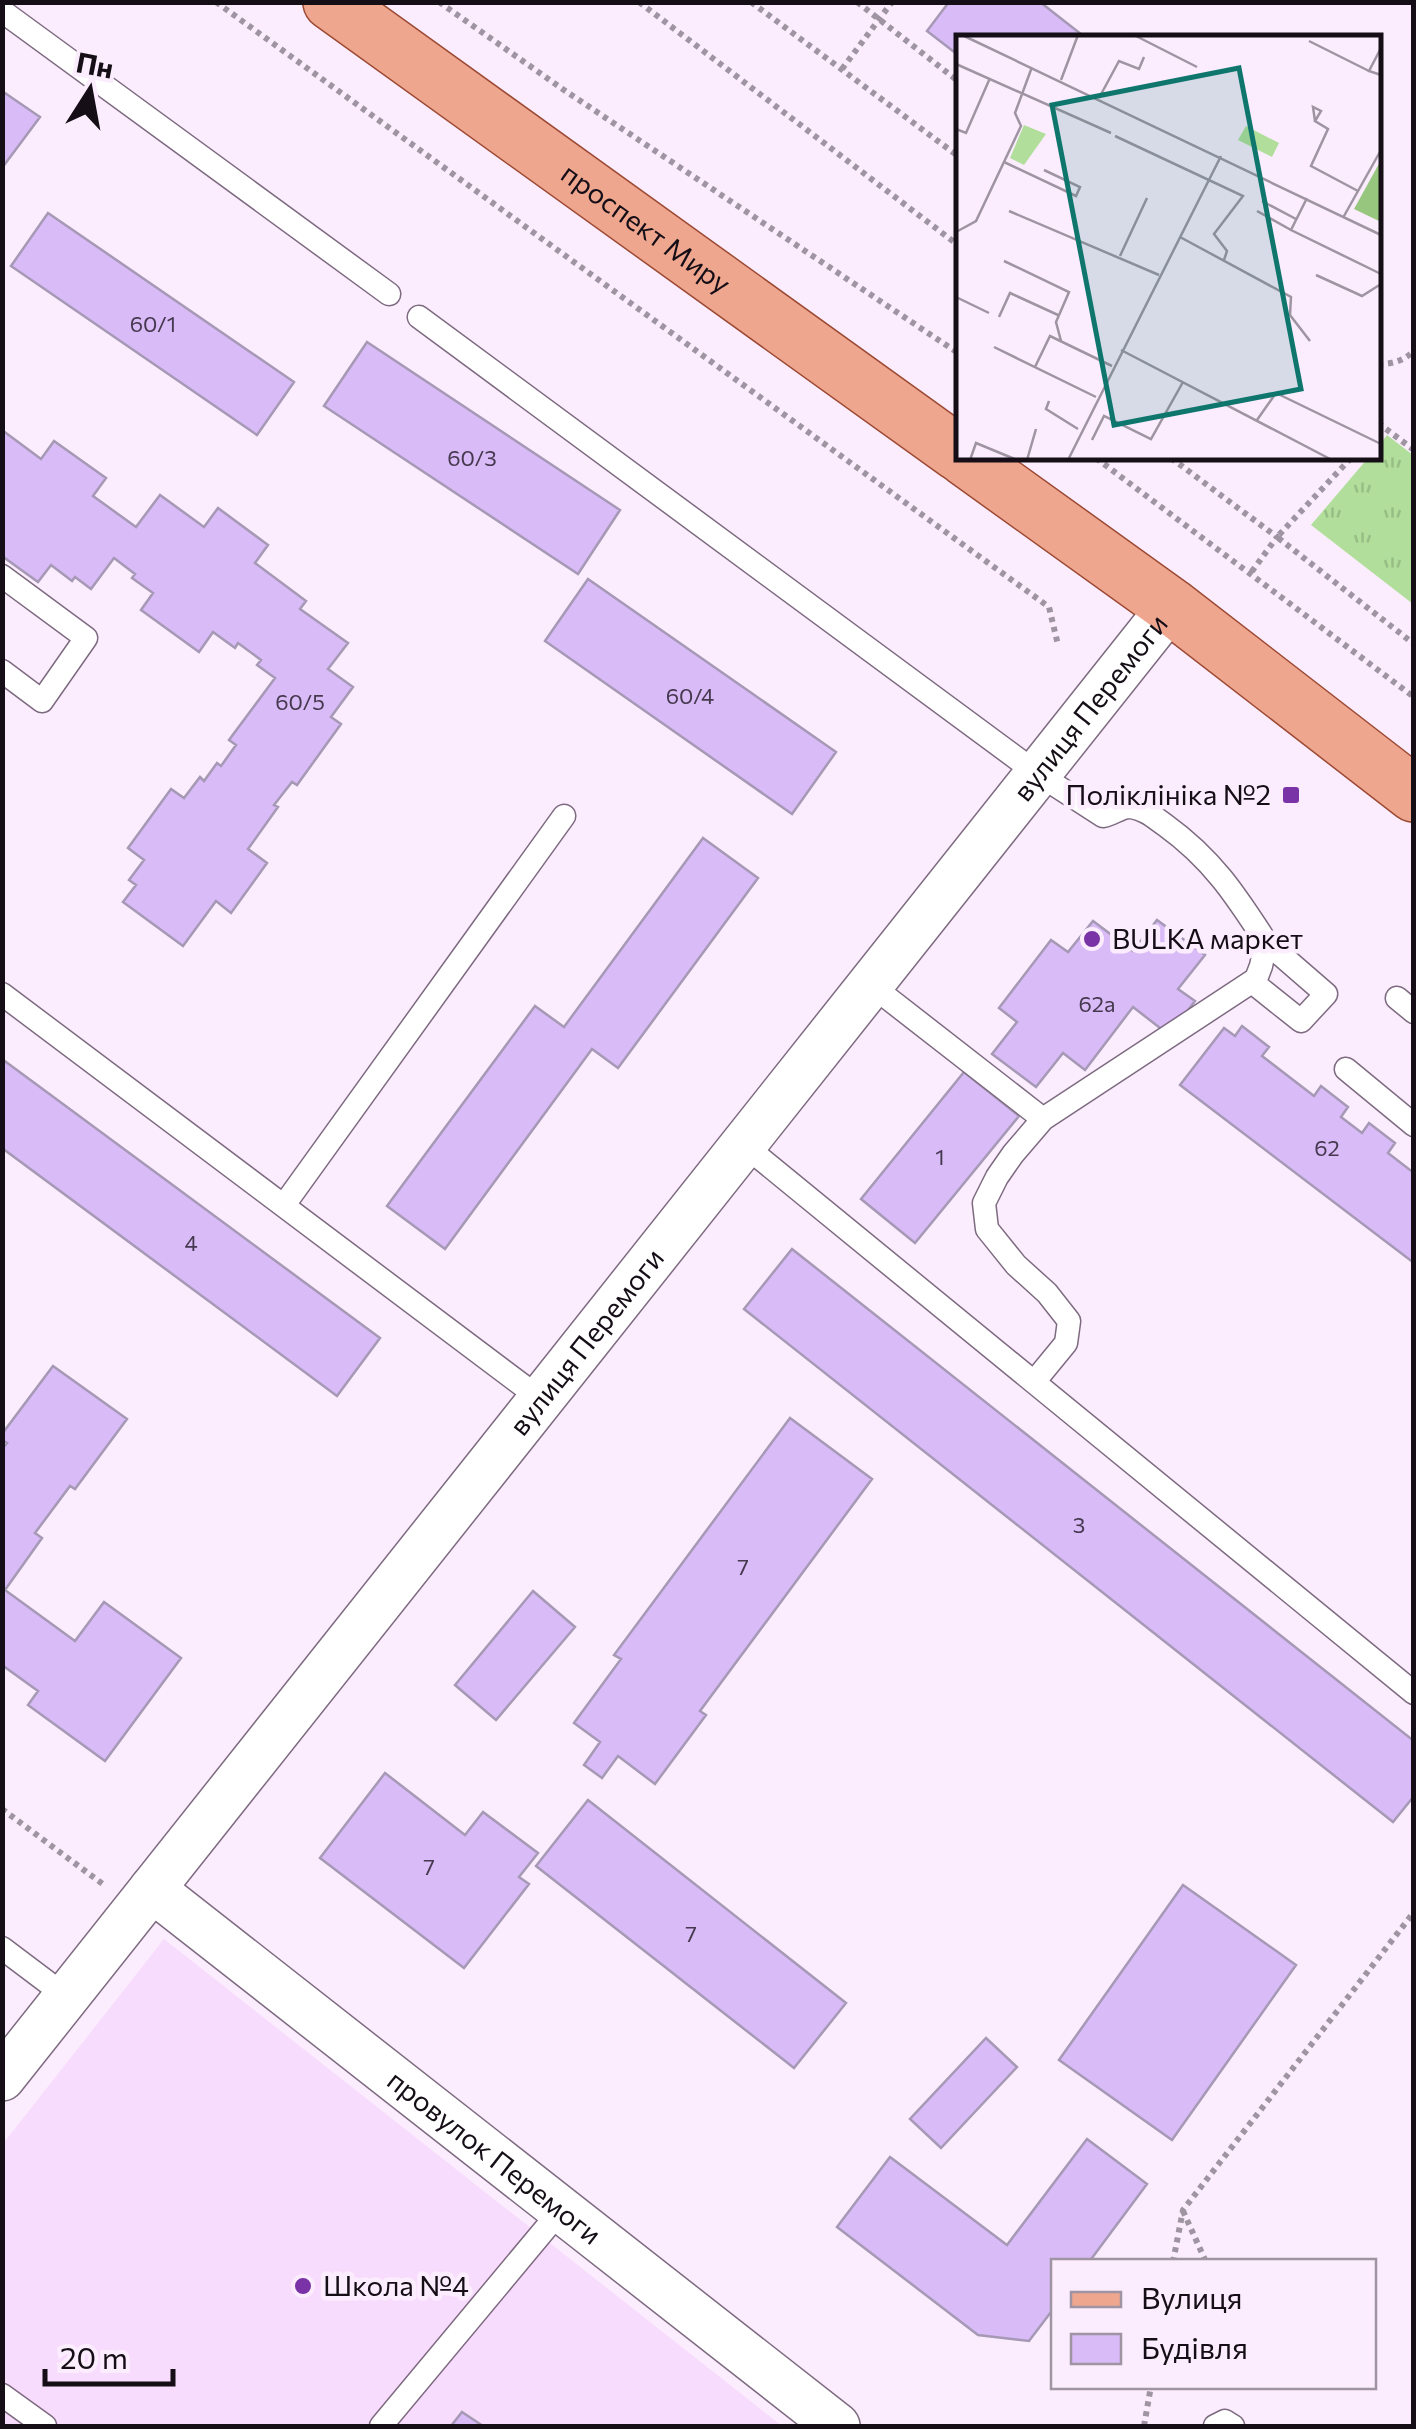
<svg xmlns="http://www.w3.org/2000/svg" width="1416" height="2429" viewBox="0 0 1416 2429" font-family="Commissioner,sans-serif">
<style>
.built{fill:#f8dcfd}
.grass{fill:url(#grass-tufts)}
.building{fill:#d8bbf7;stroke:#a699b5;stroke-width:2.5}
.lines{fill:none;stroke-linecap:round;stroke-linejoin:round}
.service-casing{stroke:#7e6a81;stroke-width:25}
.minor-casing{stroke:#7e6a81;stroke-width:48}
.primary-casing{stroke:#9c4a34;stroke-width:58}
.path{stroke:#9f94a1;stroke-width:6;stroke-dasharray:5 5;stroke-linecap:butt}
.service{stroke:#fff;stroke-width:22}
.minor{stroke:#fff;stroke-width:45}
.primary{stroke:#efa68f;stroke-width:55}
.poi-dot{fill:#7933a6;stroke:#fbedfd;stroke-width:4}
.labels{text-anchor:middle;stroke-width:9;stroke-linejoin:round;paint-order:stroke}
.number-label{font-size:22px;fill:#46394f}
.street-label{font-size:28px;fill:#150e17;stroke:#fbedfd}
.poi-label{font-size:28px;fill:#150e17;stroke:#fbedfd;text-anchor:start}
.inset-road{fill:none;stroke:#9f94a1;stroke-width:2.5}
.view{fill:#0f766e;fill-opacity:0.15;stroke:#0f766e;stroke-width:5}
.inset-edge{fill:none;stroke:#150e17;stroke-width:5}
</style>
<defs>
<pattern id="grass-tufts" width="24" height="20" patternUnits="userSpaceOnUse" patternTransform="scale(2.5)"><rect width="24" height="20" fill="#b1df9b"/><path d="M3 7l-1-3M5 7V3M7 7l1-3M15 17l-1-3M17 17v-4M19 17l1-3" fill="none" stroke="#97be85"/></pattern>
</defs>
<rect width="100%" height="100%" fill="#fbedfd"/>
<!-- built -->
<path class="built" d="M164,1939L782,2426H3L2,2145Z"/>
<!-- grass -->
<path class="grass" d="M1387,435L1413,455V604L1311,525L1368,458H1378L1379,445Z"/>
<!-- building -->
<path class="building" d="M949,2H1040L1086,38H958V55L927,31Z
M2,91L40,117L2,168Z
M48,213L294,382L257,435L11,266Z
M367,342L620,510L578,574L324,406Z
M2,430L41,459L54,441L106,478L93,496L136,527L160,495L204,527L218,508L268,545L255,563L306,601L300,609L348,643L328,669L353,687L331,717L341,724L297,785L292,782L274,805L278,807L248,849L267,863L231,913L216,901L183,946L123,902L136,885L129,880L144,860L128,848L171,789L184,798L200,777L204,781L217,763L221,766L236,745L229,740L275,678L257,665L261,660L238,643L235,648L213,632L199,652L141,610L153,593L132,578L135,574L114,558L91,589L75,577L72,581L51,565L38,582L2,556Z
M588,579L836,752L792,814L545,641Z
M703,838L758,878L618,1068L592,1049L445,1249L387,1206L535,1006L564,1027Z
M1157,920L1205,955L1178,989L1195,1001L1169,1035L1133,1007L1085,1070L1063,1053L1036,1087L992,1054L1017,1022L999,1008L1051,940L1068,952L1093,921L1133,951Z
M1242,1026L1269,1047L1262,1056L1314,1096L1321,1086L1348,1107L1341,1117L1362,1133L1369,1123L1395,1143L1388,1153L1414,1173V1263L1180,1085L1224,1028L1235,1036Z
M2,1059L380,1338L337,1396L2,1148Z
M964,1072L1019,1116L915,1243L861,1199Z
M792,1249L1414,1741V1796L1393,1822L744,1309Z
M53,1366L127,1419L75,1489L70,1486L35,1533L42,1538L5,1590L75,1641L104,1602L181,1658L105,1761L28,1705L38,1691L2,1665V1449L7,1443L2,1440V1434Z
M790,1418L872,1479L700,1711L706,1715L655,1784L618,1756L602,1778L584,1765L600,1742L574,1723L621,1659L614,1655Z
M533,1591L575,1627L496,1720L455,1685Z
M385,1773L465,1835L483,1812L538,1853L519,1877L529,1884L464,1968L320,1858Z
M588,1800L846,2003L794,2068L536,1866Z
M1183,1885L1296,1965L1172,2140L1059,2060Z
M986,2038L1017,2067L941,2148L910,2119Z
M1087,2139L1147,2184L1089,2262H1054V2308L1029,2341L978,2335L837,2227L890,2157L1007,2245Z
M462,2412L483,2426H451Z"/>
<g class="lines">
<!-- service casing -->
<g class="service-casing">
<path id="service" d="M2,11L389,294
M419,317L1038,774L1103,816C1113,814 1122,806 1131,807C1145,809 1155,818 1165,825C1212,859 1235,894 1266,942L1261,966L1256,979L1043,1119L1013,1154L997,1177L984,1203L987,1229L1016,1265L1047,1293L1069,1321L1066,1343L1034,1382
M2,576L86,638L42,701L2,671
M1252,982L1301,1021L1326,994L1266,942
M871,985L1043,1119
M2,994L542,1400
M1397,998L1414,1012
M1346,1069L1414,1125
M744,1145L1414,1693
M284,1205L564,816
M2,1948L67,1997
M2,2395L45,2426
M381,2426L561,2210
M1215,2426L1225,2421L1233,2426"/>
</g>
<!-- minor casing -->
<g class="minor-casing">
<g id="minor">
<path id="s1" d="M152,1889L837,2426"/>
<path id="s2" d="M2,2078L1171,606"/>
</g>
</g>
<!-- primary casing -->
<g class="primary-casing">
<g id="primary">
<path id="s3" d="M331,2L958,453"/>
<path d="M965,458L1171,606L1414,794"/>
</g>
</g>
<!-- path -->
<path class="path" d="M216,2L1049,607L1058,645
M439,2L564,90L958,353
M639,2L958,245
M751,2L958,156
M857,2L958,81
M842,69L892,2
M1378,364C1393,364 1403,361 1414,351
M1378,423L1414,450
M1096,458L1414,697
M1171,458L1277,537L1250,574
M1351,458L1277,537L1414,644
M2,1809L104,1885
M1183,2211L1206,2262
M1173,2262L1183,2210L1414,1912
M1144,2426L1151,2386"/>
<!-- service -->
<use href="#service" class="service"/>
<!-- minor -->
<use href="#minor" class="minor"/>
<!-- primary -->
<use href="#primary" class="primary"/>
</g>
<!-- markers -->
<g class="poi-dot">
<rect x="1281" y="785" width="20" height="20" rx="5"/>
<circle cx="1092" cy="939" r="10"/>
<circle cx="303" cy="2286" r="10"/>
</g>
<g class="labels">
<!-- number labels -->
<g class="number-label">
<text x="153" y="332">60/1</text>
<text x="472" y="466">60/3</text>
<text x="690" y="704">60/4</text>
<text x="300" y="710">60/5</text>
<text x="1097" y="1012">62а</text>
<text x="1327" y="1156">62</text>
<text x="940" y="1165">1</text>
<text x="191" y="1251">4</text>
<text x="1079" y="1533">3</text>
<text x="743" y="1575">7</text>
<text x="429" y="1875">7</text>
<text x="691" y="1942">7</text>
</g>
<!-- street labels -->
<g class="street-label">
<text dy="10" stroke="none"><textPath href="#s3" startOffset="388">проспект Миру</textPath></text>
<text dy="10" stroke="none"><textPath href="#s2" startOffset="1750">вулиця Перемоги</textPath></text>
<text dy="10" stroke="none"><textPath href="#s2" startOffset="940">вулиця Перемоги</textPath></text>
<text dy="10" stroke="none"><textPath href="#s1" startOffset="435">провулок Перемоги</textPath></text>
</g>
<!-- poi labels -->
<g class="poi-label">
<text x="1271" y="805" text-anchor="end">Поліклініка №2</text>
<text x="1112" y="949">BULKA маркет</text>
<text x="323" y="2296">Школа №4</text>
</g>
</g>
<!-- overview -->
<g transform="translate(956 35)">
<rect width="425" height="425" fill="#fbedfd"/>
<path d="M290,91L323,108L316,122L282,105Z" fill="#b1df9b"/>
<path d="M425,125V187L398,174Z" fill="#97c77f"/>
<path d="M68,90L90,99L68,130L54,123Z" fill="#b1df9b"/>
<path class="inset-road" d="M6,0L425,200M178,0L241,32M353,6L413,36M425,13L413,36L425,40M0,29L155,98M105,45L122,0M143,63L163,26L183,34L188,22M359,86L357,72L365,76L359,86L372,94L355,131L402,156M0,94L10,98L34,43M159,101L287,161L258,199L271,216L268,225M48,127L120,161L124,152L88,135M351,163L335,195L425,239M306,166L340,184M53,176L203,240M301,176L335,195M388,181L425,115M0,197L20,186L65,91L59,78L76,32M224,202L335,262L334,280L354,306M164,221L191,163M48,226L113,257L100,287L105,306M360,240L406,261L425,249M0,262L33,278M43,282L54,258L102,280M38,312L140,362M165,315L376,425M79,332L94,301L156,331M93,366L90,374L122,394M301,385L320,358L425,409M136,405L148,381L195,404L227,347M14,425L20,408L61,425M71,425L80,394M112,425L265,121"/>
<path class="view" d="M283,33L345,354L158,390L96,70Z"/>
<rect width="425" height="425" class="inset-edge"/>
</g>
<!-- border -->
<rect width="1416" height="2429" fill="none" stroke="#150e17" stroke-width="10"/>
<!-- legend -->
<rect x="1051" y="2259" width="325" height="130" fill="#fbedfd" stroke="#9f94a1" stroke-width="2.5"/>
<rect x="1071" y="2292" width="50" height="15" fill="#efa68f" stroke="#9f94a1" stroke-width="2.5"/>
<text x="1141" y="2309" font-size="30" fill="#150e17">Вулиця</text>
<rect x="1071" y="2334" width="50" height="30" fill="#d8bbf7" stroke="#9f94a1" stroke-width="2.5"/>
<text x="1141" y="2359" font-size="30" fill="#150e17">Будівля</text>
<!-- north arrow -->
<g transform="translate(90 90) rotate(11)" stroke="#fbedfd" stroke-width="8" paint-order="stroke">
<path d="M0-8L18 38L0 25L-18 38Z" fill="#150e17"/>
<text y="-15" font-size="28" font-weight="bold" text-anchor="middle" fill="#150e17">Пн</text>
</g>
<!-- scale -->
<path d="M45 2369v15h128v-15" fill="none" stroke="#150e17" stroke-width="5"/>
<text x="60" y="2369" font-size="30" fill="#150e17" stroke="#fbedfd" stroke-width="8" paint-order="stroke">20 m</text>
</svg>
